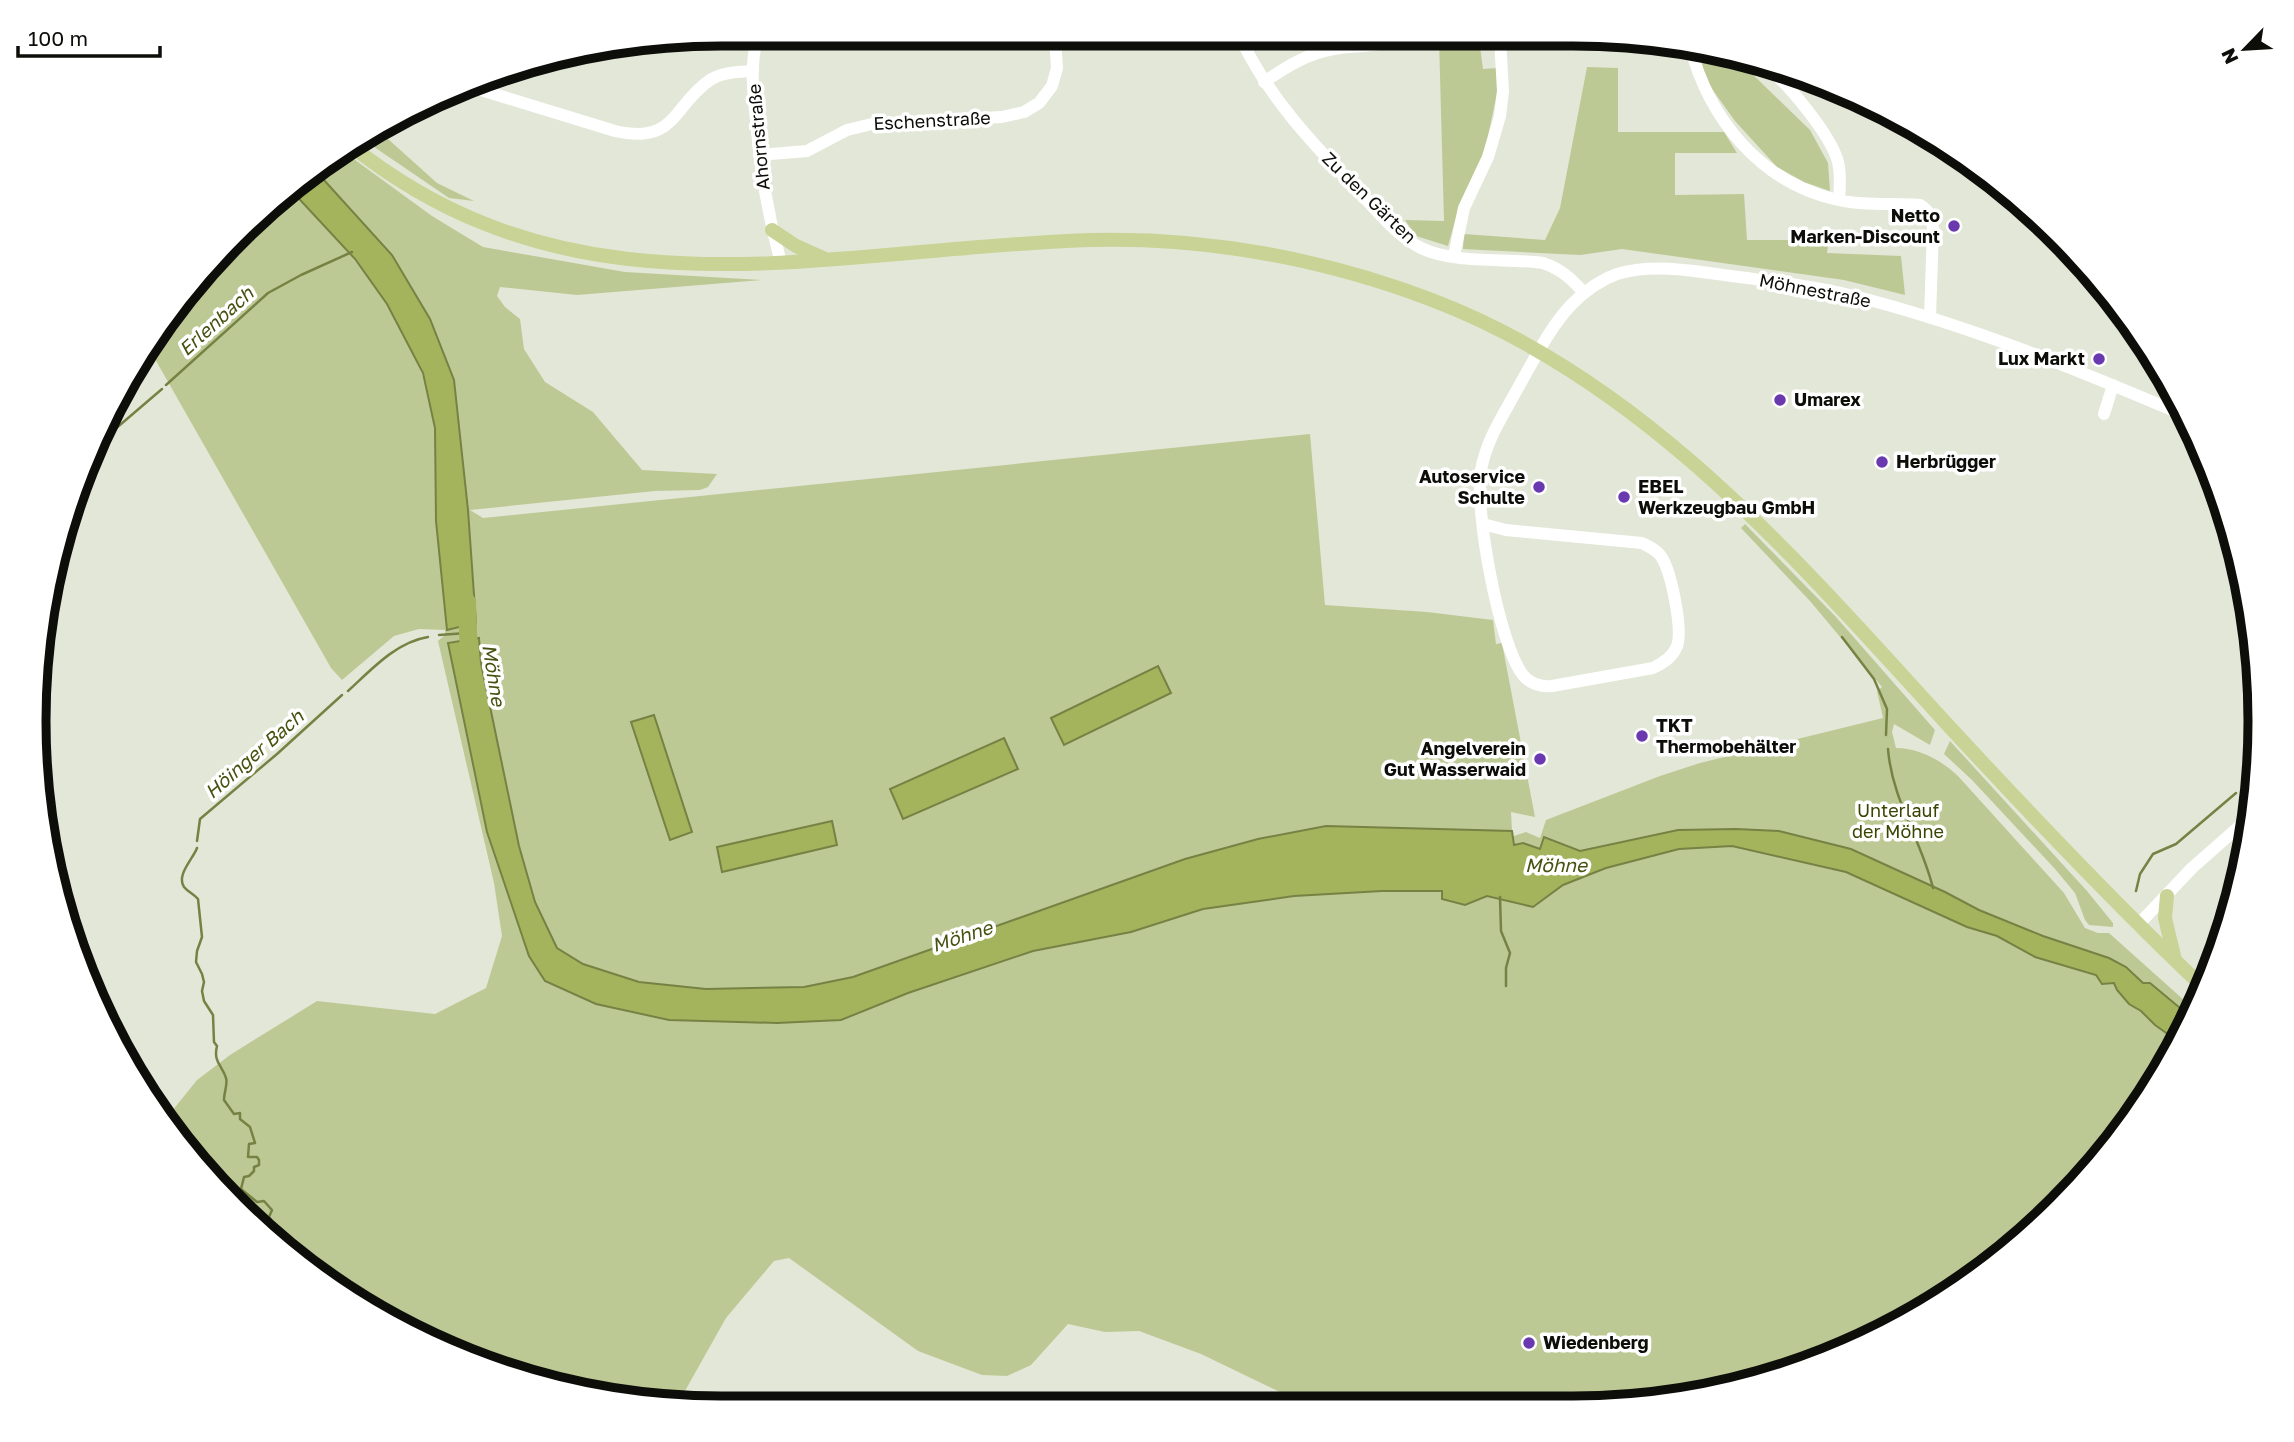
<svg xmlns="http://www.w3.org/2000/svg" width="2294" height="1442" viewBox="0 0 2294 1442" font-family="'Golos Text',sans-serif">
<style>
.green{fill:#bdc994;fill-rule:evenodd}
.water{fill:#a3b45d;stroke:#768244;stroke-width:2}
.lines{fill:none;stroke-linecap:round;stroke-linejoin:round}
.stream{stroke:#768244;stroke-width:2.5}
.river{stroke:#a3b45d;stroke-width:18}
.minor{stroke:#fff;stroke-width:12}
.major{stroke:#c8d395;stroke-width:14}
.poi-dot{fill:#6a39b0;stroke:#fff;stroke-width:2.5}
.labels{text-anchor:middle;stroke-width:7;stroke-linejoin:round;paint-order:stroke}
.street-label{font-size:18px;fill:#0d0e09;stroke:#fff}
.poi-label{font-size:18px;font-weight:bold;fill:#0d0e09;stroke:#fff;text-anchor:start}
.park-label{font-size:18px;fill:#3a4400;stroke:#fff}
.water-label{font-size:19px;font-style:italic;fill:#475110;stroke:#fff}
.rim{fill:none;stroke:#0d0e09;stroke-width:9}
</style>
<rect width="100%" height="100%" fill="#e3e7d8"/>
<!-- green -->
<path class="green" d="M1439,39H1479L1483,69L1498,68L1497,93L1485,151L1459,206L1448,246L1416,236L1405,220L1444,221Z
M1709,54L1746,68L1810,130L1828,163L1830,191L1804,182L1777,167L1735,121L1707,82L1699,56Z
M1587,67L1618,68V132H1724L1737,153H1675V195L1744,194L1747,240H1829L1827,253L1901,256L1905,295L1844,280L1622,249L1580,255L1463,249L1464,234L1545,240L1560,208Z
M378,130L437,183L474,201L449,198L361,138Z
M340,149L432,216L483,247L625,272L762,280L577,295L500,287L497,296L505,307L520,319L524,349L545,382L593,412L642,470L717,474L708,487L700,490L655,491L470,510L483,518L1310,434L1325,605L1427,612L1493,620L1496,644L1502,643L1535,817L1511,812L1512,831L1326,826L1243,843L1423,832L1514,836L1526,832L1540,838L1546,820L1660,776L1700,763L1883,718L1877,691L1882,687L1810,601L1741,528L1745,524L1836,617L1935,730L1930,745L1894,724L1892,732L1896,748C1919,748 1941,760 1958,776L2064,893L2085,928L2098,933H2109L2195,1010L2190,1026L2118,1140L2026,1238L1917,1317L1751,1385L1618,1407L1309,1406L1201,1354L1139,1331L1105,1332L1068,1324L1031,1365L1007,1376L982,1375L918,1351L789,1258L774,1261L726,1318L681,1398L683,1403H632L458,1357L302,1266L234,1207L164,1121L197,1080L230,1055L317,1001L435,1014L486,988L502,936L494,883L438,641L445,635V630L419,629L394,636L342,680L331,668L147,345L176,302L235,234L290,189C353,253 426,337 435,429C438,459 435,490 436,521L452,428L343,200L314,169ZM1225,848L858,976L1031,913L1185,859ZM1191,913L1131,932L1033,951L944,981L987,959Z
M1950,741L2087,891L2113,923V927L2089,925L2085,920L2075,893L2055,869L1972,780L1944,754Z"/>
<!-- water -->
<path class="water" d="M314,169L392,255L430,319L454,380L468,510L476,623L447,630L436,521L435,428L423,373L387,304L355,259L290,189Z
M479,638L481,663L519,846L535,902L557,948L583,964L639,982L706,989L804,987L853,977L1185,859L1258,839L1326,826L1512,831L1514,845L1523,843L1540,849L1544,837L1580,851L1678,830L1736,829L1779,831L1851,849L1945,892L1979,910L2043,936L2109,958L2126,967L2143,983H2150L2192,1018L2179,1042L2155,1025L2141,1011L2129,1004L2117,990L2114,983L2102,984L2096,975L2035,957L1997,936L1967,927L1846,872L1732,846L1679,849L1606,868L1563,885L1533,907L1487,896L1465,905L1442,899V891H1382L1294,896L1203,909L1131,932L1033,951L908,993L841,1020L777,1023L669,1020L596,1004L545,981L529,956L487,832L448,643Z
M1158,666L1171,693L1064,745L1051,718Z
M654,715L692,832L670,840L631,722Z
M1004,738L1018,769L903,819L890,789Z
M832,821L837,845L722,872L717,847Z"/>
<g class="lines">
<!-- stream -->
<path class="stream" d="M166,385L268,293L301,275L352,252
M93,448L162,389
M439,635L467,633
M1842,637L1874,679L1887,709L1886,735
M348,691C371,670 396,642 428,637
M1888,749C1892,800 1921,839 1933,888
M197,841L200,819L277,754L342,695
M197,848C193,859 176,875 184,887C188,892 194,894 198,899L202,937L197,951L196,962L202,974L204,982L202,991L204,1001L213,1015L214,1042L217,1046C213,1062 222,1065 226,1078C228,1084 224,1092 224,1100L234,1114L240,1113V1119L250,1127L255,1143L249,1144L248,1157H257L259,1160V1165L254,1167V1171L249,1176L244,1177L241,1189L257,1202L264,1201L272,1210L269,1217L287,1245V1253
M2136,891L2140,874L2153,854L2176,844L2236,793
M1500,897L1501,931L1510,953L1506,968V986
M307,1269L309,1263L317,1266V1274L324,1276V1279"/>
<!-- river -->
<path class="river" d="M467,602L469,661"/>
<!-- minor -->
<path class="minor" d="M757,39C750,65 753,93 756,120C760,170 768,215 781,263
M1241,39C1270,100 1316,147 1362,195C1380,214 1398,237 1421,248C1453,264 1507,258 1543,263C1561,269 1572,279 1584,293
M1690,46C1709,118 1759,181 1834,199C1861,206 1892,203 1920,205C1930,211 1932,218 1933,229L1930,317
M1767,67C1789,85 1831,135 1838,162C1841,174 1840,188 1839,200
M1264,82C1286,67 1308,53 1334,49C1354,45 1376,48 1394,39
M468,86L615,131C676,145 672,106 710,80C722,72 739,72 753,71
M759,155L807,151L847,130L872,124L1002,117L1024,112L1039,103L1052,86L1057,68L1055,39
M1454,256L1464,208L1488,157L1500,116L1503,91L1500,39
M2104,414L2113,385
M1483,524L1506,530L1642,543C1648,546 1655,549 1660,555C1671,569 1683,629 1677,646C1673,657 1663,663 1653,668L1552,686C1542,687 1530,684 1523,675C1499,645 1474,508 1481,470C1487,438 1504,414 1519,386C1535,358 1550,327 1572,304C1585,291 1600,280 1617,274C1653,263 1695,271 1731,276C1772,281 1814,286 1854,296C1969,325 2078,370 2186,416
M2138,925L2192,868L2251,816"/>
<!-- major -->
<path class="major" d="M349,144C578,328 827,248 1092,240C1206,237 1325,259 1432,300C1645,381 1797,560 1946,723C2030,814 2114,903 2204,988
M772,230L796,246L825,259
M2167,896L2165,918L2175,960"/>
</g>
<!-- markers -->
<g class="poi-dot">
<circle cx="1954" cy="226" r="7"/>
<circle cx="2099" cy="359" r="7"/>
<circle cx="1780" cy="400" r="7"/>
<circle cx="1882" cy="462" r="7"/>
<circle cx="1539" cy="487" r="7"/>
<circle cx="1624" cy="497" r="7"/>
<circle cx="1642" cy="736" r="7"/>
<circle cx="1540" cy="759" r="7"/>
<circle cx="1529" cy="1343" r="7"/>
</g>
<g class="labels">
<!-- street labels -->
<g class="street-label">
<text transform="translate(932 121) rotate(-3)" y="6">Eschenstraße</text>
<text transform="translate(759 137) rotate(-95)" y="6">Ahornstraße</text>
<text transform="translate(1369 198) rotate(44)" y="6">Zu den Gärten</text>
<text transform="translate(1815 291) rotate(11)" y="6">Möhnestraße</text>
</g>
<!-- poi labels -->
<g class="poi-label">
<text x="1940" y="222" text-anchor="end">Netto<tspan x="1940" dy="21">Marken-Discount</tspan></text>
<text x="2085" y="365" text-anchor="end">Lux Markt</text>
<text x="1794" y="406">Umarex</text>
<text x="1896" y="468">Herbrügger</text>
<text x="1525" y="483" text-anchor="end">Autoservice<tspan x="1525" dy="21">Schulte</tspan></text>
<text x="1638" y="493">EBEL<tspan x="1638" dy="21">Werkzeugbau GmbH</tspan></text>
<text x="1656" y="732">TKT<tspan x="1656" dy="21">Thermobehälter</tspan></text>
<text x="1526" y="755" text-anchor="end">Angelverein<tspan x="1526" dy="21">Gut Wasserwaid</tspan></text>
<text x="1543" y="1349">Wiedenberg</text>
</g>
<!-- park labels -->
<g class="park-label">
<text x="1898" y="817">Unterlauf<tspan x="1898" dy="21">der Möhne</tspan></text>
</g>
<!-- water labels -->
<g class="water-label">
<text transform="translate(216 321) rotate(-42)" y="7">Erlenbach</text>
<text transform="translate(494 675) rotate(81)" y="7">Möhne</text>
<text transform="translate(254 754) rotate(-41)" y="7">Höinger Bach</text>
<text x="1556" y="872">Möhne</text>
<text transform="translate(962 936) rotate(-18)" y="7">Möhne</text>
</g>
</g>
<!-- crop -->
<path d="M0 0H2294V1442H0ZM721 46H1573A675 675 0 0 1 2248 721V721A675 675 0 0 1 1573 1396H721A675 675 0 0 1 46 721V721A675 675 0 0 1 721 46Z" fill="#fff" fill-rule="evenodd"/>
<path class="rim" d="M721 46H1573A675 675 0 0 1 2248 721V721A675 675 0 0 1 1573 1396H721A675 675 0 0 1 46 721V721A675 675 0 0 1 721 46Z"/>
<!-- north arrow -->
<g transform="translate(2245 49) rotate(245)" stroke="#ffffff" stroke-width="5" paint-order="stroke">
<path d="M0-5L12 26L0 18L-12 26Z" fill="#0d0e09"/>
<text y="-10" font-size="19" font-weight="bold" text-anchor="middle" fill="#0d0e09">N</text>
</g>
<!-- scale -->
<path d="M18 46v10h142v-10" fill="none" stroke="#0d0e09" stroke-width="3.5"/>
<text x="28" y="46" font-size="21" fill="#0d0e09" stroke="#ffffff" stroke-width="5" paint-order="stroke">100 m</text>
</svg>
